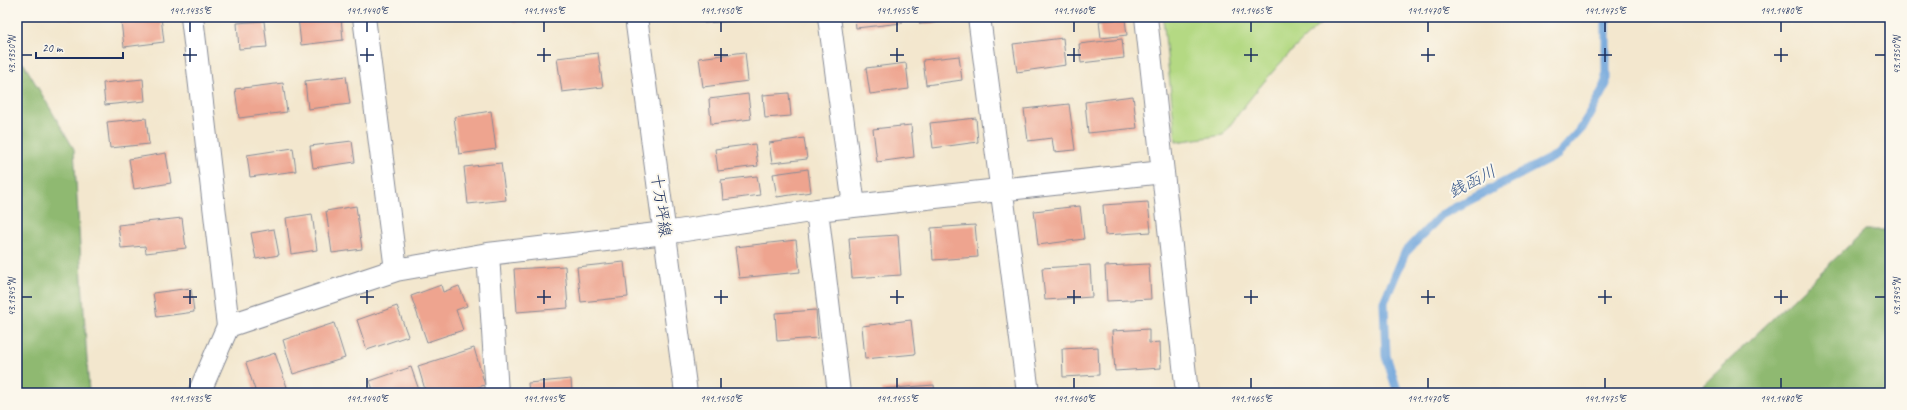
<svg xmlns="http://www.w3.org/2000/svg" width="1907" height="410" viewBox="0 0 1907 410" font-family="Caveat,'Klee One',sans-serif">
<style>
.green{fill:#b4d983;stroke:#688470}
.forest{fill:#8fb971;stroke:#557468}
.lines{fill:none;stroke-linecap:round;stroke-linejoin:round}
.stream{stroke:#6ea4db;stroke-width:9}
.building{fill:#eea48f}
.street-casing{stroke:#878b96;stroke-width:24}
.secondary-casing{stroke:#878b96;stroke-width:24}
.street{stroke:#fff;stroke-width:22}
.secondary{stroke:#fff;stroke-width:22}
.ticks{fill:none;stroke:#1b2f5e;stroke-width:1.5}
.labels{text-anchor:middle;stroke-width:4;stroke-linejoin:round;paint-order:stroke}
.street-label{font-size:16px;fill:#1b2f5e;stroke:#fbf7ec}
.water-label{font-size:17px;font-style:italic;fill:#38588a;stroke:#fbf7ec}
.neatline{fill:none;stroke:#1b2f5e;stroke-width:1.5}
.ticks-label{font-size:10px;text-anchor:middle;fill:#1b2f5e}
</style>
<rect width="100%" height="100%" fill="#fbf7ec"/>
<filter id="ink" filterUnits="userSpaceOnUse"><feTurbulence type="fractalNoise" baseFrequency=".025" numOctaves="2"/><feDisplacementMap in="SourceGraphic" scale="8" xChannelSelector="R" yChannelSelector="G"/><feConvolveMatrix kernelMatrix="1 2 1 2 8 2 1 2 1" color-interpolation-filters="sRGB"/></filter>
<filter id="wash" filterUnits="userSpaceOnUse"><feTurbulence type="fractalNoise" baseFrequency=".012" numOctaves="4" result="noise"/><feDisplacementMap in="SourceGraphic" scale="16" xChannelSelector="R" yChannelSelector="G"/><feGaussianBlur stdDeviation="0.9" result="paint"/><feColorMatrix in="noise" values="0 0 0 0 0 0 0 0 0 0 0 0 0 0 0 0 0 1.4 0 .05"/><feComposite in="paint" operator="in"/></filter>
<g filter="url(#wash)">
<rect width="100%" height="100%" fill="#f3e7ce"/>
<!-- green -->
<path class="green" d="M1163,17H1329C1290,48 1252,94 1223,135L1176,142Z"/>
<!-- forest -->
<path class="forest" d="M17,62L24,64L74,149L89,393L17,391Z
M1865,230H1890V393H1695Z"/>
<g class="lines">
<!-- stream -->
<path class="stream" d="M1398,393L1386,356L1384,302L1405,253L1441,215L1557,155L1582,128L1606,84V17"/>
</g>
<g id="blocks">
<!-- building -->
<path class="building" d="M69,17H87V18L69,20Z
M161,17L164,42L124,47L121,21Z
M298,17H341L343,40L301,45Z
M513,17H551V18L513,22Z
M704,17H735V21L704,23Z
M855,17H902V23L856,28Z
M919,17H954L955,21L920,24Z
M1125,19L1127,35L1101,38L1099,21Z
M264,21L267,47L239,49L237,23Z
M1063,38L1066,65L1017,72L1013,44Z
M1122,39L1124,58L1081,63L1079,44Z
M745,52L748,81L703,87L699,58Z
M598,53L603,87L562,92L557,58Z
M959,56L962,80L926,85L923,60Z
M906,63L909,89L870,94L866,68Z
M346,76L350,104L308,109L305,81Z
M143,79L145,101L105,105L103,83Z
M283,83L287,112L239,118L235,89Z
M789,93L791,116L765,118L763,95Z
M748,94L751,119L711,124L709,99Z
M1133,96L1137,128L1088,133L1085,102Z
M1069,104L1075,150L1054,152L1052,138L1028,141L1024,109Z
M491,111L496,149L459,154L454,117Z
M146,118L149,144L110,148L107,122Z
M976,118L978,142L933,148L930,123Z
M911,125L914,157L877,162L873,129Z
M804,138L807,159L772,163L769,143Z
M352,141L355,162L313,168L310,146Z
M755,144L758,166L718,171L715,149Z
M293,148L296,171L250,177L247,155Z
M166,153L171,183L134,189L129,159Z
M501,163L506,200L468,204L464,167Z
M808,169L811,192L777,197L773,174Z
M757,176L760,195L723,200L721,180Z
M1148,202L1151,232L1105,235L1103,205Z
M356,206L362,249L332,253L326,211Z
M1080,206L1084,239L1038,245L1034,211Z
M312,214L317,250L291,254L286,218Z
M182,218L186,248L146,253L145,246L121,248L118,225Z
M975,225L978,257L933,260L931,228Z
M274,229L279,255L256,259L251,233Z
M898,235L901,275L852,278L849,238Z
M796,240L800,272L739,278L735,247Z
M624,262L628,297L581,302L577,267Z
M1149,264L1151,299L1107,301L1105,266Z
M1090,265L1092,297L1045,300L1042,268Z
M565,266L568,308L517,312L514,269Z
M441,285L443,292L459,286L467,306L456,310L463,330L427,342L411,296Z
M191,288L194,312L157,317L153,293Z
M397,306L408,336L367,350L357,320Z
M816,310L818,338L777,341L775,313Z
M911,320L915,354L865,359L862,326Z
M334,323L345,358L293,374L283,340Z
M1149,329V343L1160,342L1161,368L1115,371L1112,331Z
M1098,347L1099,375L1063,377L1062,349Z
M474,348L485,385L458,393H426L418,366Z
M275,353L288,390L279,393H256L246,363Z
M411,367L420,393H374L370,381Z
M571,379L572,393H529L528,383Z
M934,385L935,393H883L882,389Z"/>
</g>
</g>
<g filter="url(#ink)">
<use href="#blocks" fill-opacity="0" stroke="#878b96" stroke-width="1"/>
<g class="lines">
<!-- street casing -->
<g class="street-casing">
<path id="street" d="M192,17L228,326L396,270L488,254L665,233L817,210L1163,172
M364,17L396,270
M829,17L854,206
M979,17L1028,393
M1146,17L1187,393
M817,210L839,393
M488,254L497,393
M199,393L228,326"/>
</g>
<!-- secondary casing -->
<g class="secondary-casing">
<path id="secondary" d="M636,17L686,393"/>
</g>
<!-- street -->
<use href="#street" class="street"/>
<!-- secondary -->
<use href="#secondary" class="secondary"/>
</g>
</g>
<!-- ticks -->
<path class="ticks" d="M190,22V32M367,22V32M544,22V32M721,22V32M897,22V32M1074,22V32M1251,22V32M1428,22V32M1605,22V32M1781,22V32M190,48V62M367,48V62M544,48V62M721,48V62M897,48V62M1074,48V62M1251,48V62M1428,48V62M1605,48V62M1781,48V62M22,55H32M183,55H197M360,55H374M537,55H551M714,55H728M890,55H904M1067,55H1081M1244,55H1258M1421,55H1435M1598,55H1612M1774,55H1788M1875,55H1885M190,290V304M367,290V304M544,290V304M721,290V304M897,290V304M1074,290V304M1251,290V304M1428,290V304M1605,290V304M1781,290V304M22,297H32M183,297H197M360,297H374M537,297H551M714,297H728M890,297H904M1067,297H1081M1244,297H1258M1421,297H1435M1598,297H1612M1774,297H1788M1875,297H1885M190,378V388M367,378V388M544,378V388M721,378V388M897,378V388M1074,378V388M1251,378V388M1428,378V388M1605,378V388M1781,378V388"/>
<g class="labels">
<!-- street labels -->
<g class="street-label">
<text transform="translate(662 205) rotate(82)" y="6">十万坪線</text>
</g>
<!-- water labels -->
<g class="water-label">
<text transform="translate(1472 181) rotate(-27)" y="6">銭函川</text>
</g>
</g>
<!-- margin -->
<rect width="1907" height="410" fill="none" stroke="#fbf7ec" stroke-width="44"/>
<!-- scale -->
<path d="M36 52v6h87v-6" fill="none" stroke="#1b2f5e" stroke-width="2"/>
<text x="42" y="52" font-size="12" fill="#1b2f5e" stroke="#fbf7ec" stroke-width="3" paint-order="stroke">20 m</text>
<rect x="22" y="22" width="1863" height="366" class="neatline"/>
<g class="ticks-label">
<text x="190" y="14">141.1435°E</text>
<text x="367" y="14">141.1440°E</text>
<text x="544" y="14">141.1445°E</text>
<text x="721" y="14">141.1450°E</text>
<text x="897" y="14">141.1455°E</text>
<text x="1074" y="14">141.1460°E</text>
<text x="1251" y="14">141.1465°E</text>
<text x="1428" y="14">141.1470°E</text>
<text x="1605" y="14">141.1475°E</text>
<text x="1781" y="14">141.1480°E</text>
<text transform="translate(11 55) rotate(-90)" y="4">43.1350°N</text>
<text transform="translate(1896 55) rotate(-90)" y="4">43.1350°N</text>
<text transform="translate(11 297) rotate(-90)" y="4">43.1345°N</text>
<text transform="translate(1896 297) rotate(-90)" y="4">43.1345°N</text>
<text x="190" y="402">141.1435°E</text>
<text x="367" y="402">141.1440°E</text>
<text x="544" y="402">141.1445°E</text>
<text x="721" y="402">141.1450°E</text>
<text x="897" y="402">141.1455°E</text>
<text x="1074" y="402">141.1460°E</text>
<text x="1251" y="402">141.1465°E</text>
<text x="1428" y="402">141.1470°E</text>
<text x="1605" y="402">141.1475°E</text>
<text x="1781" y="402">141.1480°E</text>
</g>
</svg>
